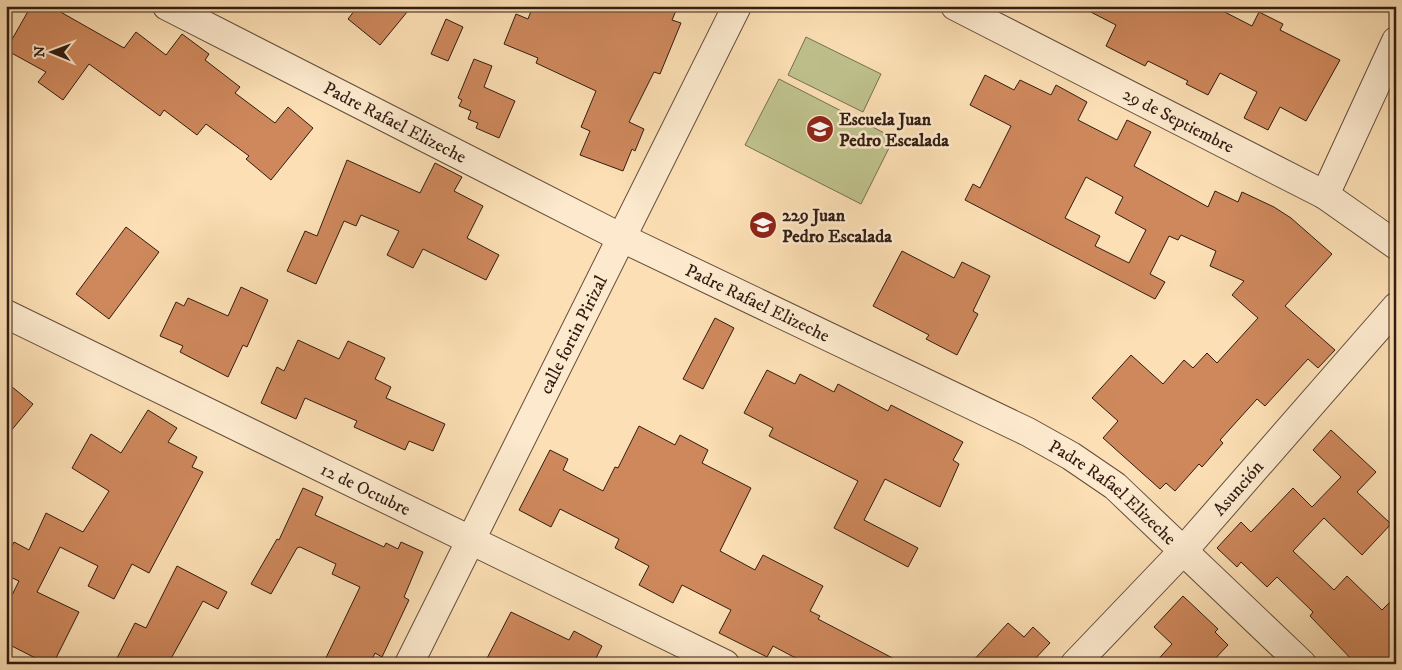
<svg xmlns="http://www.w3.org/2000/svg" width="1402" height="670" viewBox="0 0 1402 670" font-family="'IM FELL DW Pica',serif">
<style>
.green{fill:#bfc28d;stroke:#786f50}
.building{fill:#ce885c;stroke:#321c12;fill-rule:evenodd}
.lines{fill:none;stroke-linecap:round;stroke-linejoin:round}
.minor-casing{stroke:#644d3a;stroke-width:30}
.minor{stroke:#fdeace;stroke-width:28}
.labels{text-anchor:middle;stroke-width:5;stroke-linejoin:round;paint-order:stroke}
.poi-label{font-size:18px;font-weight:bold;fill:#321c12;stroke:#fdeace;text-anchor:start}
.street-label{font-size:18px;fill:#321c12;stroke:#fdeace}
</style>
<rect width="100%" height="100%" fill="#fcdfb4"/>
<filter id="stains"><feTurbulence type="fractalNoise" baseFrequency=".004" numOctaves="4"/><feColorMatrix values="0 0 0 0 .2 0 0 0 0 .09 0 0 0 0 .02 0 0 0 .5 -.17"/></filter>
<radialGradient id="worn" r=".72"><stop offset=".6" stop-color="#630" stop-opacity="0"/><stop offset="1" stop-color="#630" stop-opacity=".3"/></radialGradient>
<!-- green -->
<path class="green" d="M806,37L881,74L863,112L788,75Z
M779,79L894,138L861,204L745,145Z"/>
<!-- building -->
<path class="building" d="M31,6H50L124,48L136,32L166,55L182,34L209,54L205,60L240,87L235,93L275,123L288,107L313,128L271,180L246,159L249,156L206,124L197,135L164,110L160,116L89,64L63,100L38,82L46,72L6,50Z
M358,6H412L380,45L348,19Z
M533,6H678L672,20L681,23L660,74L654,72L629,122L644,129L635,151L632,149L623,171L580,155L590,131L581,127L596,91L536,63L538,58L504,44L516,14L528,19Z
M1079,6H1213L1252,26L1259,12L1283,24L1280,30L1340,60L1306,121L1280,107L1268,130L1244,118L1257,92L1220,73L1208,95L1186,84L1188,81L1148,61L1145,66L1106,46L1116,25Z
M446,19L463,27L448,61L431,54Z
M474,59L492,66L484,87L515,101L499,138L476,128L478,123L468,119L471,111L459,106L462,100L458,98Z
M985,75L1014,90L1020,80L1051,95L1056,85L1087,102L1078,120L1117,140L1127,120L1151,132L1134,166L1208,207L1215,191L1238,202L1242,192L1274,207L1291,218L1332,254L1285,306L1335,350L1318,368L1308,359L1265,406L1257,399L1220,440L1223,443L1202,467L1199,464L1175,491L1166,483L1160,489L1103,438L1118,421L1092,398L1131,355L1163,384L1184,360L1193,368L1207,353L1217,363L1258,318L1232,295L1244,281L1210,266L1216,251L1181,235L1178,240L1169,236L1150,274L1165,282L1155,299L965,200L973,184L980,188L1011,126L970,105ZM1086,177L1123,197L1115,213L1146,230L1129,263L1095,246L1100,236L1065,218Z
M347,160L420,193L435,163L462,177L454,191L483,206L467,238L499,255L486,280L423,249L413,268L387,255L399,231L361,215L356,226L344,221L316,284L287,271L305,231L317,236Z
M126,227L159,252L109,319L76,294Z
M902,251L954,278L962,262L990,276L973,311L978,314L957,355L926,339L929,335L873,306Z
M241,287L268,300L247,347L243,345L228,377L180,352L183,346L160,336L176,302L184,306L188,298L228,316Z
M715,318L734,328L703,389L683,379Z
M298,340L339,359L348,341L385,358L375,379L391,387L386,398L445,424L433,451L409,441L405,450L354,427L357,421L305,398L296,419L261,403L277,367L284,371Z
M767,370L795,384L800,374L834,392L838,384L888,411L891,405L963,442L953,460L959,464L940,507L885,479L864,520L918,548L908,567L834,528L858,481L769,436L773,428L744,413Z
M6,382L33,404L6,437Z
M148,410L177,428L168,442L197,457L192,467L203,472L149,573L132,564L114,599L88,586L98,566L60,547L37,592L79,612L53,664H47L6,643V607L19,581L6,575V557L14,542L29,550L46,513L83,532L109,491L72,468L91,434L121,453Z
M639,426L675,445L680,435L708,450L702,463L751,488L720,551L755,570L763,555L823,586L810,611L820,616L818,619L904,664H807L773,646L767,657L719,633L731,610L682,585L673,603L639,585L649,566L615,548L619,539L560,509L551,527L519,510L550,450L568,459L563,470L603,491L615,467L618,468Z
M1331,430L1376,472L1357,492L1391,524L1362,555L1324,518L1293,551L1334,590L1347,576L1382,610L1396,596V664H1356L1310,616L1313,612L1277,577L1267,587L1241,562L1237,567L1217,548L1241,522L1251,532L1293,488L1312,507L1341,477L1313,450Z
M303,488L323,497L315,515L384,547L386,543L398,549L401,542L423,552L404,597L409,600L382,657L375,653L370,664H323L360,587L332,574L336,564L300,547L297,548L271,594L251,584L277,539L279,540Z
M177,566L227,592L218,609L203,601L168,664H114L135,623L146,628Z
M1183,596L1218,629L1215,632L1228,645L1210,664H1154L1172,644L1154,627Z
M511,612L569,640L574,631L602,646L593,664H484Z
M1008,623L1024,637L1033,627L1050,643L1030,664H970Z"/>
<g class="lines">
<!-- minor casing -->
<g class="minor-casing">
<g id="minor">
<path id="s1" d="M167,6L622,238L1028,432L1071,456L1115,486L1302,664"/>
<path id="s2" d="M955,6L1325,195L1396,245"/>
<path d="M1325,195L1396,41"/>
<path id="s3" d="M6,314L725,664"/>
<path id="s4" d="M409,664L737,6"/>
<path id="s5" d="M1075,664L1183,551L1396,307"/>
</g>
</g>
<!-- minor -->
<use href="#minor" class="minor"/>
</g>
<!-- icons -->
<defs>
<g id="school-disc" transform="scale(1.4375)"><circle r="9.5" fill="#8f2418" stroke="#fdeace"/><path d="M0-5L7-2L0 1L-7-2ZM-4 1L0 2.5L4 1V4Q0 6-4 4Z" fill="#fff"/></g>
</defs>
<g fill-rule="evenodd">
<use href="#school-disc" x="820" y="129"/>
<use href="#school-disc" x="763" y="225"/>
</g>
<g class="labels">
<!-- poi labels -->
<g class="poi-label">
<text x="839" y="125">Escuela Juan<tspan x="839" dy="21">Pedro Escalada</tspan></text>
<text x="782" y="221">229 Juan<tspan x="782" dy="21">Pedro Escalada</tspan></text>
</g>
<!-- street labels -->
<g class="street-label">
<text dy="6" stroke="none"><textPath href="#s2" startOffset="251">29 de Septiembre</textPath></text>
<text dy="6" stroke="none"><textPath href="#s1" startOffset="256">Padre Rafael Elizeche</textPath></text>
<text dy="6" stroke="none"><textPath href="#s1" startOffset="661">Padre Rafael Elizeche</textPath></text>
<text dy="6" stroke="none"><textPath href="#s4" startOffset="368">calle fortin Pirizal</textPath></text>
<text dy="6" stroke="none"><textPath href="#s3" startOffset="400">12 de Octubre</textPath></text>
<text dy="6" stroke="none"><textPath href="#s5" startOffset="240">Asunción</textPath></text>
<text dy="6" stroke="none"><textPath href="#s1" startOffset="1065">Padre Rafael Elizeche</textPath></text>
</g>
</g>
<!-- margin -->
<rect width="1402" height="670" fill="none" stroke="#fcdfb4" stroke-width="25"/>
<rect x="8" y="8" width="1387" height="655" fill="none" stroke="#321c12" stroke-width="2.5"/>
<rect x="12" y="12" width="1377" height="645" fill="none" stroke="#321c12"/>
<!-- north arrow -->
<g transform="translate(52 52) rotate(271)" stroke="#fdeace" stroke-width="4" paint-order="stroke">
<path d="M0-4L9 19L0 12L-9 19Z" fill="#321c12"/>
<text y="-8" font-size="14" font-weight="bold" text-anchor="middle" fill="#321c12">N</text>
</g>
<rect width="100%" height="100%" filter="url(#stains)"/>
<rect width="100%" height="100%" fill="url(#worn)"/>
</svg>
